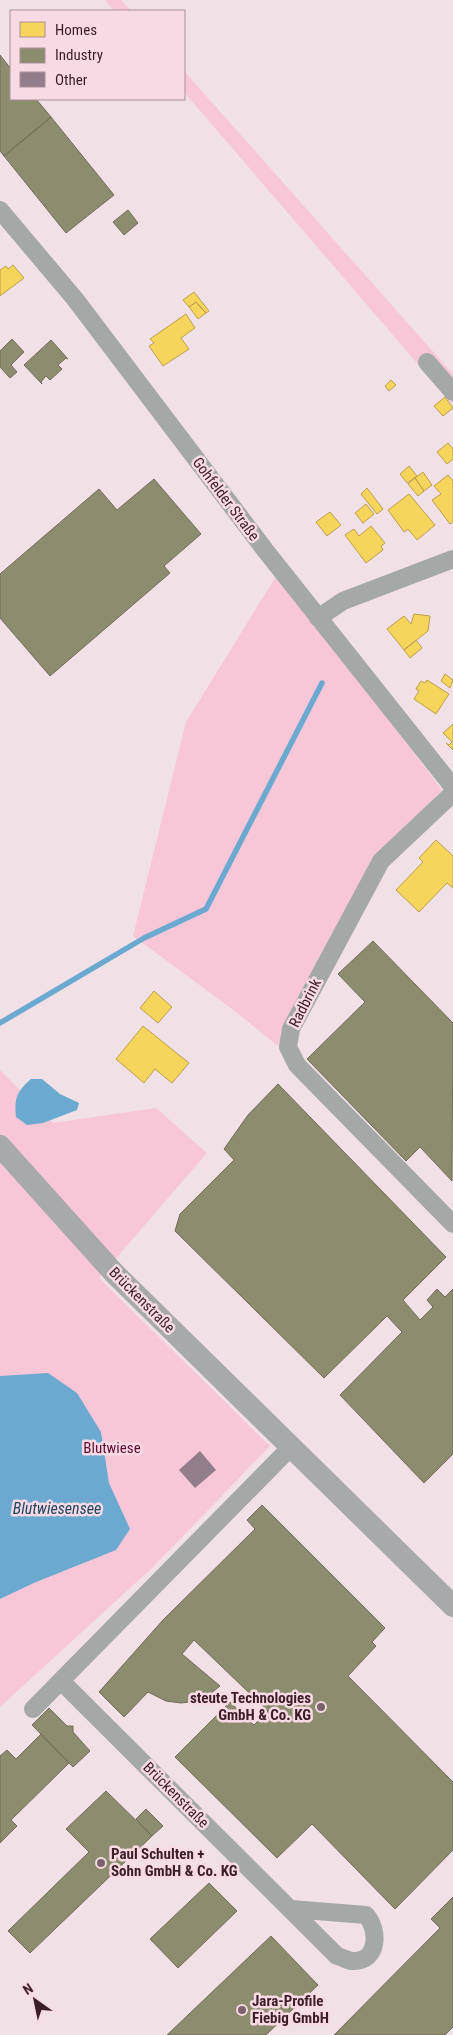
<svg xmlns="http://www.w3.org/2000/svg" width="453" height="2035" viewBox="0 0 453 2035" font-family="'Roboto Condensed',sans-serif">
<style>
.green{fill:#f8c7d7}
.water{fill:#6ba9d1}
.homes{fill:#f6d55c;stroke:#be9e4c}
.industry{fill:#8c8c6e;stroke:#736b59}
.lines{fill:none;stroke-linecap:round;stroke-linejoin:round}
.stream{stroke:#6ba9d1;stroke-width:5.5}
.building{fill:#927d8a}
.minor{stroke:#a4a9a8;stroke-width:18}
.major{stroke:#a8a9aa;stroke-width:22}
.poi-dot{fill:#7a636a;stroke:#f7dae3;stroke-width:2}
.labels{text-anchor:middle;stroke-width:5;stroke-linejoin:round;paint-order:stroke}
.street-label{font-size:15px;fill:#3a1f28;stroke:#f7dae3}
.park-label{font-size:15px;fill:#5f0c34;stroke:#f7dae3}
.poi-label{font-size:15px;font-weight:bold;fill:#3a1f28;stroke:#f7dae3;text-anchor:start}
.water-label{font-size:16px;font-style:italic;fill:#20475f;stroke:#f7dae3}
</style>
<rect width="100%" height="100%" fill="#f1e0e6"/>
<!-- green -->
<path class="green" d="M105,0H121L131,11H114Z
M184,71L453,374V405L184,92Z
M278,573L442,790L375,859L278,1046L232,1009L133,936L186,722Z
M0,1070L53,1123L156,1108L207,1153L99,1278L270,1446L153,1567L0,1707Z"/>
<!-- water -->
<path class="water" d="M31,1079H42L60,1094L79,1103L77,1110L43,1123L27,1125L16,1117C14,1098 17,1091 31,1079Z
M48,1373L77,1393L101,1432L109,1483L130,1529L116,1550L36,1582L0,1599V1376Z"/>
<!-- homes -->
<path class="homes" d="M13,265L24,278L0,296V270L6,266L8,269Z
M194,292L209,311L206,313L196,302L189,307L183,300Z
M196,302L206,313L198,319L189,307Z
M186,314L195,328L181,338L189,349L163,366L149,346L154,343L150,339Z
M391,380L396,385L389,391L385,386Z
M445,397L453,408L443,416L434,406Z
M448,443L453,449V459L447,464L437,452Z
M409,466L417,476L407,483L400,474Z
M423,472L432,485L424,491L415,478Z
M448,475L453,481V522L450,524L432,500L441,494L434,486Z
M415,478L424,491L418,496L408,484Z
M367,488L383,509L377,514L361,494Z
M409,494L435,525L417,540L408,529L404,532L388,510Z
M366,504L374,514L363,523L355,513Z
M330,512L341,525L327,536L316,522Z
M371,526L385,543L381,546L383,550L366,563L345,535L354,529L359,536Z
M414,614L430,616L428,631L404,650L387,629L404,616L411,624Z
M416,640L422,648L410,658L404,650Z
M445,674L453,680L450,688L441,681Z
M427,680L449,694L436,714L414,699L419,691L416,689L421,681L425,683Z
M453,724V750L446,743L449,745L452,742L443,733Z
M436,840L453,856V888L447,883L419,912L396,890L423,862L419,858Z
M154,991L172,1007L158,1023L140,1008Z
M143,1026L189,1063L172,1083L155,1069L144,1083L116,1059Z"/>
<!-- industry -->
<path class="industry" d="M0,55L11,69V99H36L51,117L4,156L0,151Z
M51,117L114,195L66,233L4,156Z
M128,210L138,223L124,235L113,222Z
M12,339L24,352L11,365L17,372L10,378L0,367V351Z
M51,340L68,359L66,358L58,365L62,369L50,380L46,376L41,382L42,384L24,365Z
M154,479L201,534L164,566L170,573L50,676L0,618V574L99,489L117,510Z
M373,941L453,1023L452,1181L420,1147L406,1161L307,1059L365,1002L338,974Z
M278,1084L446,1257L403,1300L420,1320L433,1307L427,1300L437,1289L445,1297L453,1289V1454L424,1483L340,1395L402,1332L387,1316L324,1378L175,1231L180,1214L234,1160L224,1149L248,1115Z
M262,1505L385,1628L372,1642L376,1646L348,1676L453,1782V1850L395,1909L312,1824L277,1858L175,1757L230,1702L254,1725L268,1711L194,1640L182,1654L220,1686L209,1695L196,1701L181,1703L166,1701L148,1692L124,1717L99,1692L163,1620L255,1529L247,1520Z
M49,1708L67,1726H73V1732L90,1751L73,1767L32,1725Z
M41,1734L69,1763L11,1820L17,1826L0,1843V1756L7,1750L16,1759Z
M106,1791L152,1836L30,1953L8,1931L89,1852L66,1829Z
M146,1809L163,1826L152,1836L136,1819Z
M209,1883L237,1911L178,1968L150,1939Z
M453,1897V2027L445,2035H334L440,1928L431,1919Z
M271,1936L318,1985L266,2035H167Z"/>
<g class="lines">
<!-- stream -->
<path class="stream" d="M0,1023L144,938L206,909L322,683"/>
</g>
<!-- building -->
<path class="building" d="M200,1451L216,1470L195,1488L179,1470Z"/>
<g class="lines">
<!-- minor -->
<path class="minor" d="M0,210L75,299L265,550L453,787
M427,362L453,392
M318,618L343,601L453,559
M453,793L381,861L291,1029L288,1047L297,1065L453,1224
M61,1681L337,1956C342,1957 348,1961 353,1961C379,1962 379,1929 366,1915L291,1909
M33,1709L291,1447"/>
<!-- major -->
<path class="major" d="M0,1146L115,1274L453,1606"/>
</g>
<!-- markers -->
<g class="poi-dot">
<circle cx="321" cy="1707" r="5"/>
<circle cx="101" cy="1863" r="5"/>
<circle cx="242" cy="2010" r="5"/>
</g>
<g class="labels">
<!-- street labels -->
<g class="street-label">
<text transform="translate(226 499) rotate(53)" y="5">Gohfelder Straße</text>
<text transform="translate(305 1003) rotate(-63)" y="5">Radbrink</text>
<text transform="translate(142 1300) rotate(45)" y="5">Brückenstraße</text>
<text transform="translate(176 1795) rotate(45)" y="5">Brückenstraße</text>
</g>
<!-- park labels -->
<g class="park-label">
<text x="112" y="1453">Blutwiese</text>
</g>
<!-- poi labels -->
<g class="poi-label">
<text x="311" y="1703" text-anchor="end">steute Technologies<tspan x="311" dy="17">GmbH &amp; Co. KG</tspan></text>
<text x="111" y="1859">Paul Schulten +<tspan x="111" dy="17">Sohn GmbH &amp; Co. KG</tspan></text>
<text x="252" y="2006">Jara-Profile<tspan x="252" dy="17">Fiebig GmbH</tspan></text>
</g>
<!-- water labels -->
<g class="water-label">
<text x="57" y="1514">Blutwiesensee</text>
</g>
</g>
<!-- legend -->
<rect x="10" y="10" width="175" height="90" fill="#f7dae3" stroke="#ab8f98"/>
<rect x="20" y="22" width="25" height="15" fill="#f6d55c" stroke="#ab8f98"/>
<text x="55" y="35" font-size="15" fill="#3a1f28">Homes</text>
<rect x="20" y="48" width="25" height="15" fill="#8c8c6e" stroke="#ab8f98"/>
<text x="55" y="60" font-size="15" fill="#3a1f28">Industry</text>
<rect x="20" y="72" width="25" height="15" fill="#927d8a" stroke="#ab8f98"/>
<text x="55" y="85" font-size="15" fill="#3a1f28">Other</text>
<!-- north arrow -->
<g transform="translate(35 2000) rotate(327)" stroke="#f7dae3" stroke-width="4" paint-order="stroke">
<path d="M0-4L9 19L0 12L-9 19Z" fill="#3a1f28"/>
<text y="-8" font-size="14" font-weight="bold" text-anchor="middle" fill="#3a1f28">N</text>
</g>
</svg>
